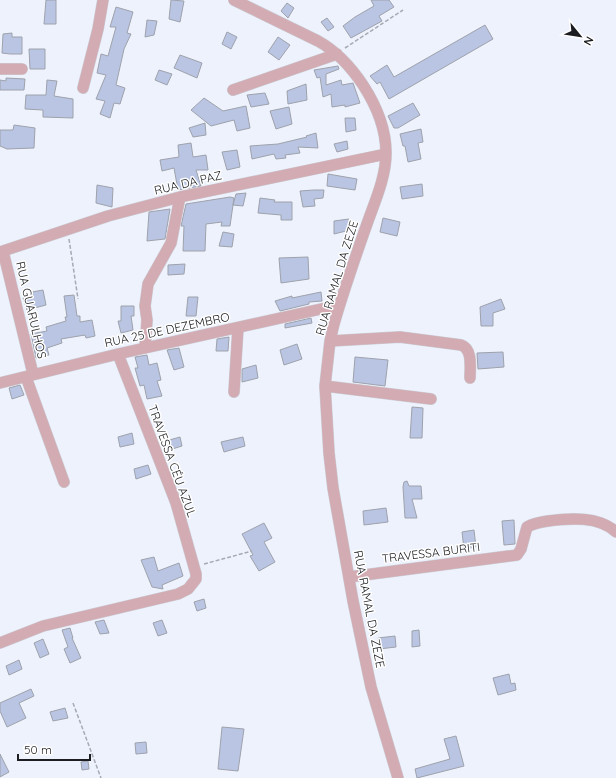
<svg xmlns="http://www.w3.org/2000/svg" width="616" height="778" viewBox="0 0 616 778" font-family="Quicksand,sans-serif">
<style>
.building{fill:#b9c5e2;stroke:#9ea2ac}
.lines{fill:none;stroke-linecap:round;stroke-linejoin:round}
.minor-casing{stroke:#ccd0d9;stroke-width:12}
.path{stroke:#a7aab2;stroke-width:1.5;stroke-dasharray:4 2;stroke-linecap:butt}
.minor{stroke:#d3acb3;stroke-width:11}
.labels{text-anchor:middle;stroke-width:3;stroke-linejoin:round;paint-order:stroke}
.street-label{font-size:12px;fill:#1c1d21;stroke:#fff}
</style>
<rect width="100%" height="100%" fill="#eef2fc"/>
<!-- building -->
<path class="building" d="M46,0H56V24H44Z
M171,0L184,1L180,22L169,19Z
M371,0H389L394,7L379,16L382,21L351,38L343,26L355,17L374,6Z
M287,3L294,8L288,18L281,11Z
M116,7L133,12L127,33L131,34L124,49L116,85L125,88L120,104L114,103L110,118L100,114L105,101L96,99L106,75L97,73L101,54L108,56L116,27H110Z
M327,18L334,27L328,31L321,22Z
M147,20L157,21L154,35L145,37Z
M485,25L493,39L389,99L380,82L377,84L370,76L387,65L394,77Z
M227,32L237,37L231,49L222,44Z
M12,33V37H22V54H10L2,53L3,34Z
M278,37L290,45L279,60L268,52Z
M29,49H45V69H30Z
M180,55L202,63L197,78L174,68Z
M338,66L339,69L326,74V85L341,80L342,85L353,83L360,103L345,107V105L332,107L331,94L323,97L320,77L317,78L314,70Z
M159,70L172,74L167,85L155,80Z
M6,78L25,79L24,90H0V80L6,81Z
M47,80L57,81L54,96L73,99V118L43,117V110L25,109L26,95H46Z
M306,84L307,100L288,104L287,91Z
M265,93L269,104L251,107L247,95Z
M204,98L223,111L246,106L250,128L237,131L234,120L211,126L191,110Z
M413,103L420,115L398,128H394L388,116Z
M289,107L292,124L276,129L270,111Z
M345,118H355L356,130L346,132Z
M205,123L206,135L193,137L189,128Z
M14,125L35,128L34,148L7,149L0,146V130H13Z
M421,129L423,142L418,143L421,159L408,162L405,146H403L400,134Z
M316,133L318,148L298,147L300,153L285,155L286,158L276,159L274,154L252,159L250,146L278,144L307,137L306,136Z
M347,141L348,149L337,152L334,144Z
M191,143L193,157L206,155L208,170H196L201,186L178,190L174,168L162,171L160,160L179,157L178,145Z
M237,150L240,167L227,170L222,152Z
M328,174L357,179L355,190L327,186Z
M422,184L423,196L402,199L400,187Z
M97,185L113,188L112,207L96,203Z
M314,190H324L323,198L314,199L315,206L303,207L300,191Z
M246,193L243,206L233,205L236,194Z
M230,197L234,198L230,226H221L222,222L206,224L205,251H183L184,226H181L186,204Z
M260,198L275,200L274,202H292V220H281V215L258,213Z
M170,209L165,239L147,241L149,212Z
M383,218L400,222L397,236L380,232Z
M349,219L350,230L334,234V221Z
M223,232L234,234L232,247L219,246Z
M308,257L309,279L281,283L279,258Z
M185,264L184,274L168,275V265Z
M43,290L46,305L27,310L23,298L33,297L32,292Z
M321,292L322,301L309,302V304L280,311L275,301L292,296V298Z
M74,295L77,316H80V322L92,320L95,336L86,338L85,335L61,339L62,343L47,348L49,355L36,358L31,334L47,331L46,327L66,321L65,317H67L64,296Z
M188,297H198L196,316H186Z
M501,299L505,309L493,313V326H481L480,307Z
M121,306H134V316H131L133,330L121,333L118,321H121Z
M311,318L312,323L285,328V324Z
M229,337L228,351H216L217,339Z
M297,344L302,359L284,365L280,350Z
M179,348L184,367L174,370L167,350Z
M503,352L504,367L478,369L477,353Z
M147,355L149,365L157,363L161,380L157,381L162,396L147,399L144,385L140,386L135,368H138L135,357Z
M355,357L388,360L385,386L353,382Z
M256,365L258,378L242,382V369Z
M20,385L24,395L12,399L9,388Z
M412,407L423,408L422,438H410Z
M132,433L134,444L120,447L118,437Z
M180,437L182,446L169,450L166,441Z
M243,437L245,446L224,452L221,442Z
M148,465L151,474L136,479L134,469Z
M407,481L409,486H421L422,499H412L417,518H405L403,487L404,482Z
M386,508L388,522L364,525L363,511Z
M514,520L515,544L504,545L502,521Z
M264,523L272,538L264,542L275,562L259,571L250,556L253,555L242,534Z
M474,530L476,547L464,549L462,532Z
M154,557L158,571L179,563L183,576L162,585L163,589L152,587L141,560Z
M204,599L206,608L197,611L194,602Z
M104,620L109,633L100,634L95,622Z
M162,620L167,633L158,636L153,623Z
M70,628L73,638H72L81,658L70,663L64,649L68,647L62,630Z
M419,630L420,646L412,647V631Z
M395,636L396,647L379,649L378,638Z
M43,639L49,654L40,658L34,643Z
M19,660L22,669L9,675L6,666Z
M509,674L511,684L515,683L516,690L498,695L493,678Z
M31,689L34,696L19,703L26,718L7,727L0,711V703Z
M65,708L68,718L53,721L50,712Z
M222,727L244,729L238,771L218,769Z
M456,736L464,766L417,778L415,769L450,759L444,739Z
M146,742L147,753L136,754L135,743Z
M0,754L9,772L0,777Z
M88,761L89,769L82,770L81,762Z"/>
<g class="lines">
<!-- minor casing -->
<g class="minor-casing">
<path id="minor" d="M234,0L318,41C338,52 351,67 363,85C376,105 386,130 386,153C386,176 376,199 368,221C356,255 344,289 334,324L330,341L325,386L329,453L333,488L353,601L371,687L398,778
M0,69H22
M83,88L98,29L103,0
M233,90L337,54
M3,251L33,374
M0,252L108,216L180,197L386,154
M330,341L400,337L461,345C473,349 470,368 470,378
M145,348L147,320L145,306L148,284L171,243L180,197
M26,377L64,482
M0,383L118,354L339,305
M325,386L431,399
M234,392L238,328
M349,577L517,555L521,549L527,527C534,523 541,522 548,521C570,518 599,516 616,532
M0,643L43,626L178,594L188,589L196,579V574L176,503L118,354"/>
</g>
<!-- path -->
<path class="path" d="M345,48L403,10
M69,239L78,299
M204,564L252,551
M73,703L101,778"/>
<!-- minor -->
<use href="#minor" class="minor"/>
</g>
<g class="labels">
<!-- street labels -->
<g class="street-label">
<text transform="translate(188 183) rotate(-13)" y="4">RUA DA PAZ</text>
<text transform="translate(337 278) rotate(-73)" y="4">RUA RAMAL DA ZEZE</text>
<text transform="translate(31 310) rotate(77)" y="4">RUA GUARULHOS</text>
<text transform="translate(167 330) rotate(-12)" y="4">RUA 25 DE DEZEMBRO</text>
<text transform="translate(172 461) rotate(70)" y="4">TRAVESSA CÉU AZUL</text>
<text transform="translate(431 553) rotate(-7)" y="4">TRAVESSA BURITI</text>
<text transform="translate(369 609) rotate(79)" y="4">RUA RAMAL DA ZEZE</text>
</g>
</g>
<!-- north arrow -->
<g transform="translate(580 36) rotate(120)" stroke="#ffffff" stroke-width="3" paint-order="stroke">
<path d="M0-3L7 15L0 10L-7 15Z" fill="#1c1d21"/>
<text y="-6" font-size="11" font-weight="bold" text-anchor="middle" fill="#1c1d21">N</text>
</g>
<!-- scale -->
<path d="M18 754v6h72v-6" fill="none" stroke="#1c1d21" stroke-width="2"/>
<text x="24" y="754" font-size="12" fill="#1c1d21" stroke="#ffffff" stroke-width="3" paint-order="stroke">50 m</text>
</svg>
